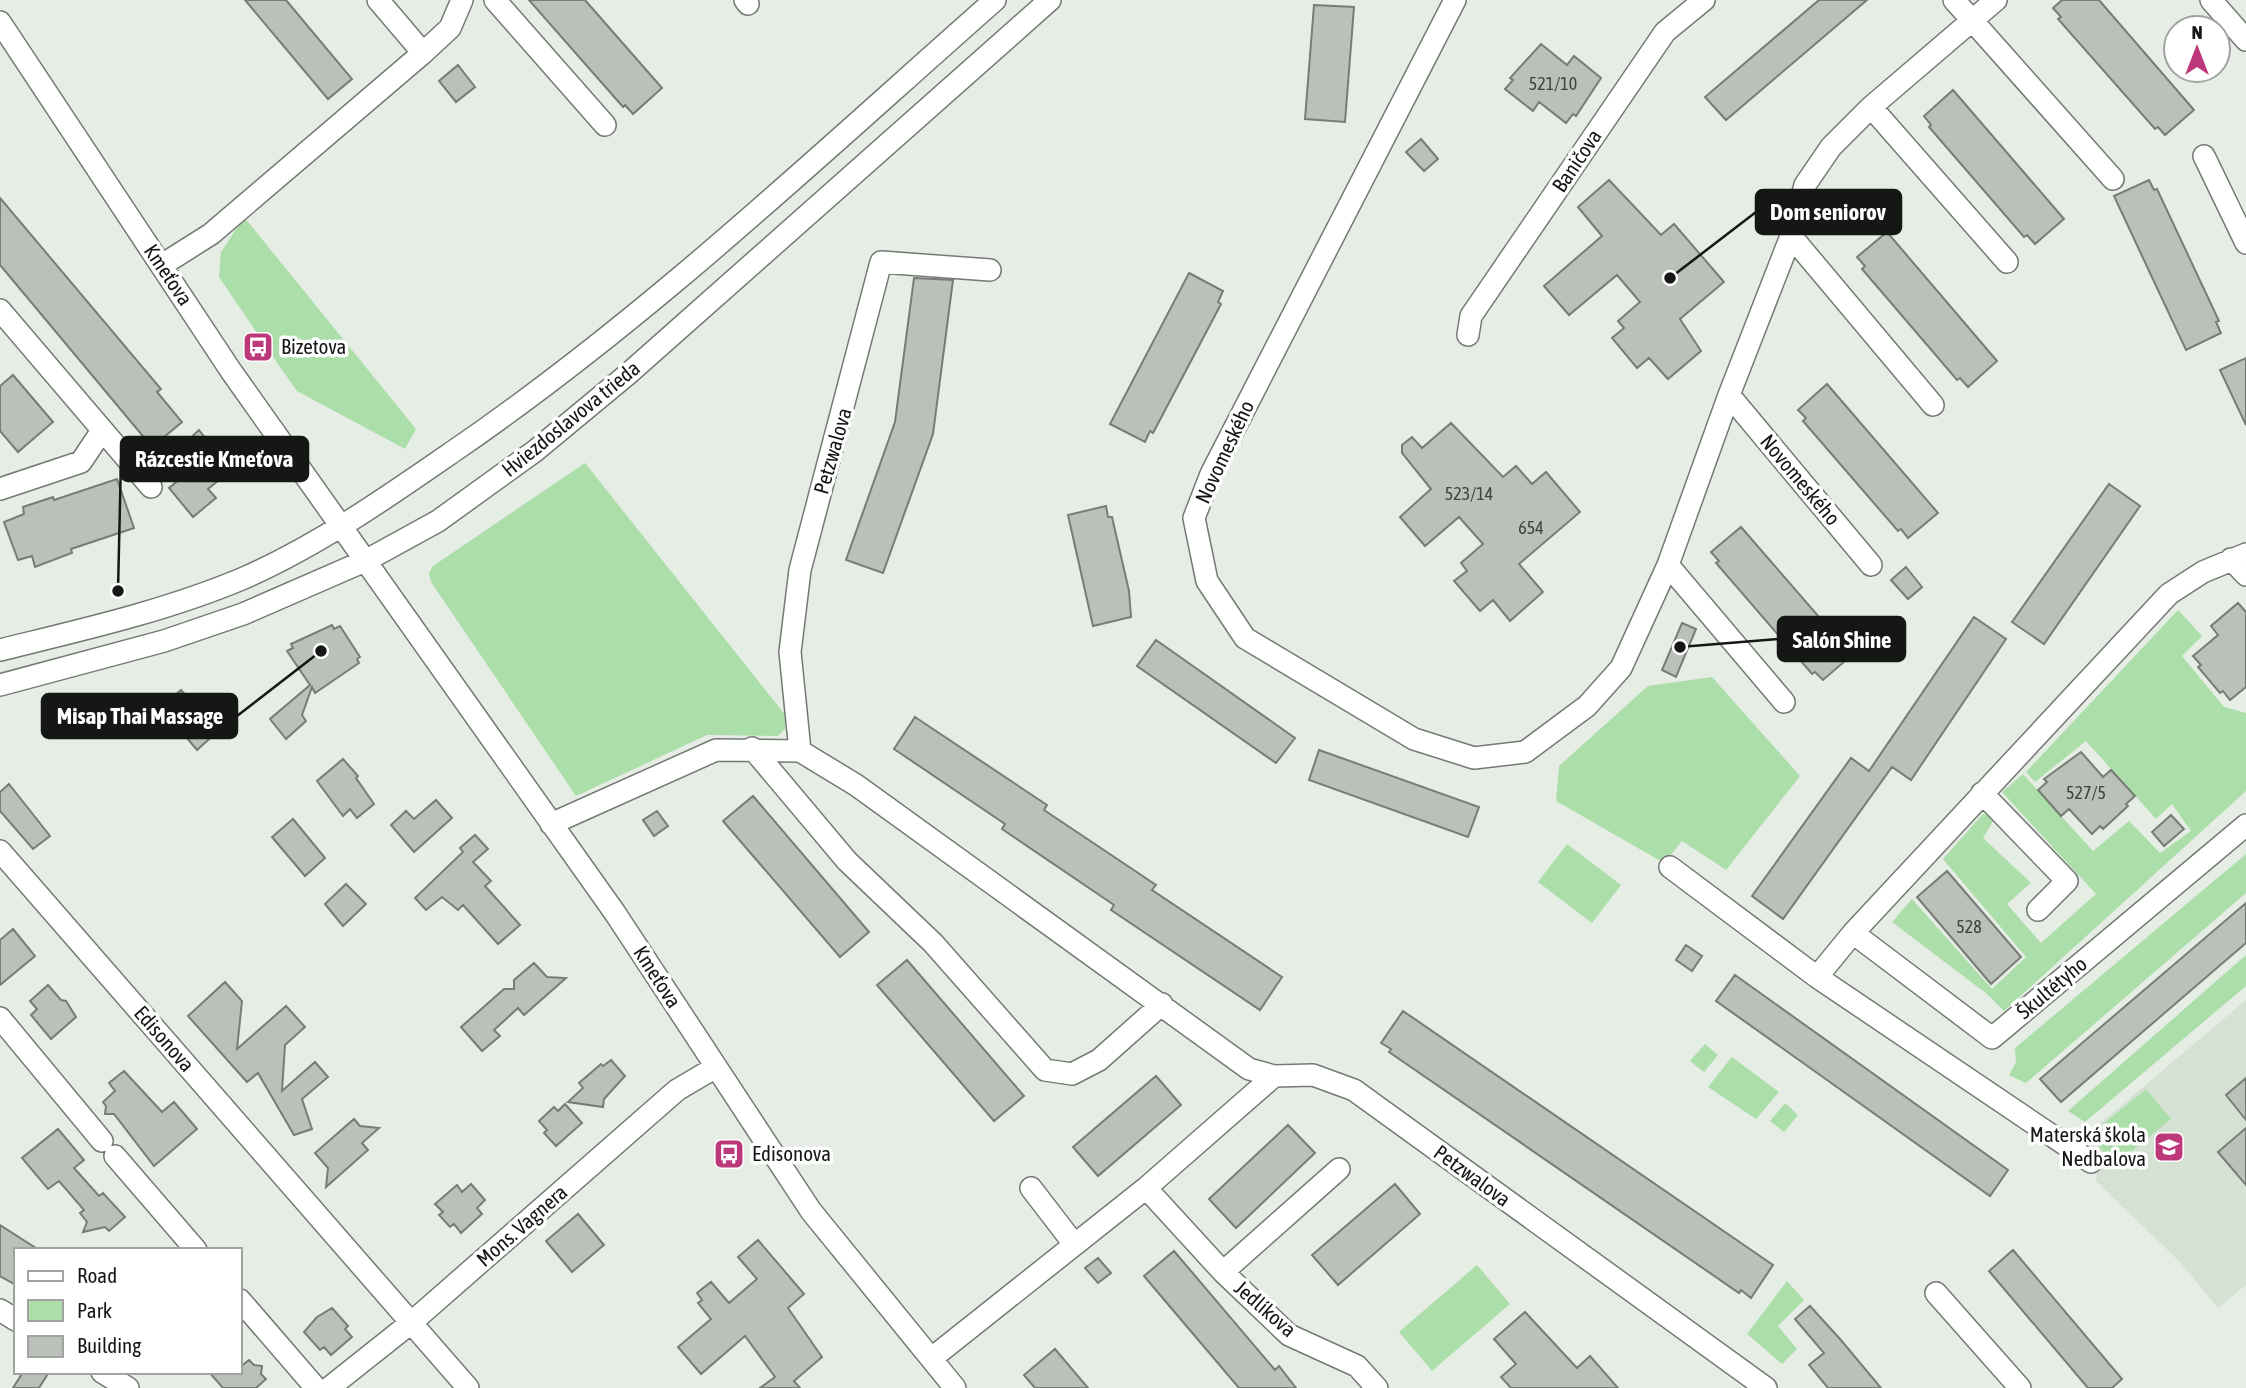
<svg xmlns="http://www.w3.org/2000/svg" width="2246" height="1388" viewBox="0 0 2246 1388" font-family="'Asap Condensed',sans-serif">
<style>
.built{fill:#d4e1d3}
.green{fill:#abdea9}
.building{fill:#bac1b9;stroke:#777d76;stroke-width:2}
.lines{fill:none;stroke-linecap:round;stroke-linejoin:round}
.minor-casing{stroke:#747a73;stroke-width:24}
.minor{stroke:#fff;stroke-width:21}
.labels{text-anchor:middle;stroke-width:7;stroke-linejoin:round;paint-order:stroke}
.number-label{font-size:18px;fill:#3e423d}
.street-label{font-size:21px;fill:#141714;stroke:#fff}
.poi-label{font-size:21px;fill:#141714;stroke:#fff;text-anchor:start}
.leader{fill:none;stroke:#141714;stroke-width:2.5}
.callout-dot{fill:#141714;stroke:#fff;stroke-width:2.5}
.callout{fill:#141714;stroke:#141714;stroke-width:2.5}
.callout-label{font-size:23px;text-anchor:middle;font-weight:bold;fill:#fff}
</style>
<rect width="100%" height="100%" fill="#e5ede5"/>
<!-- built -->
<path class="built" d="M2246,1000V1285L2218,1308L2179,1261L2096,1181L2099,1158L2085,1136Z"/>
<!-- green -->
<path class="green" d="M244,217L416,429L405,449L297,391L280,367L219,277L221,252Z
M585,463L786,716L785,729L778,736L707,735L576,796L431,582L429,573L433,566Z
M2178,610L2202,636L2182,656L2224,707L2246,713V791L2004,1011L1987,994L1892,922L1912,899L1992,989L2026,957L1943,859L1983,814L1995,818L1983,838L2031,883L2007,904L2041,943L2096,894L2002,792L2023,774L2093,851L2129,821L2160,853L2191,831L2172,804L2156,819L2086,741L2035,782L2026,772Z
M1712,677L1800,776L1726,870L1682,841L1664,863L1556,801L1559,766L1648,686Z
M1567,844L1621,885L1592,923L1538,882Z
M2246,854V893L2026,1083L2009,1075L2016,1062L2015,1048Z
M2246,955V986L2085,1122L2068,1111Z
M1705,1044L1718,1055L1704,1072L1690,1061Z
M1732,1057L1779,1092L1756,1119L1708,1087Z
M2146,1089L2171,1119L2114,1165L2090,1135Z
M1785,1103L1798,1115L1784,1132L1770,1121Z
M1477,1265L1510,1304L1432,1371L1399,1332Z
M1787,1281L1804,1300L1778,1326L1797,1349L1782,1364L1747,1334Z"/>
<!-- building -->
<path class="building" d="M245,0H286L352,79L328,99Z
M529,0H585L662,88L633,114L625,105L623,107Z
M1819,0H1867L1726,120L1705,97Z
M2062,0H2099L2194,110L2165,135L2158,127L2155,129L2058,19L2061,17L2053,8Z
M1314,5L1354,7L1345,122L1305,119Z
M1541,44L1567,65L1574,56L1601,78L1576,116L1573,114L1566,123L1539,102L1533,111L1505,89L1513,80L1510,78Z
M458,65L475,87L456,102L439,81Z
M1953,90L2064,219L2035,244L2027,235L2024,237L1929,127L1931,125L1924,116Z
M1421,139L1438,159L1424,171L1406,152Z
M1609,180L1661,235L1674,224L1724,282L1680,319L1701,351L1668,379L1649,358L1637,368L1612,338L1624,328L1618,321L1640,302L1617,275L1569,315L1544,286L1602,236L1578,207Z
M2149,180L2154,190L2157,189L2219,321L2216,322L2221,333L2186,350L2114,196Z
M0,198L161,389L157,392L182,422L152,447L0,265Z
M1887,232L1997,361L1968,387L1960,378L1957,380L1862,269L1865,266L1857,257Z
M1189,273L1223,291L1218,302L1221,304L1153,433L1150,431L1145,442L1110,424Z
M914,278L953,280L933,434L883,573L846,560L895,422Z
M2246,358V425L2220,370Z
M13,375L53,422L18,452L0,431V386Z
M1827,384L1938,513L1908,538L1901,529L1898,531L1803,421L1806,418L1798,410Z
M1451,423L1503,477L1516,466L1532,484L1546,472L1580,512L1519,564L1543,592L1510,621L1493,600L1480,611L1454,581L1467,571L1461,563L1483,544L1459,517L1425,546L1400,517L1431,489L1402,453V445L1412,437L1422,448Z
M199,430L231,470L208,489L216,498L193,517L169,488L201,462L185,443Z
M117,479L134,528L71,549L72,553L35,567L32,556L18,560L4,522L24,514L23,507L53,497L54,500Z
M2109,484L2140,506L2044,644L2012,622Z
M1106,506L1108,517H1112L1129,591L1131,617L1093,626L1068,515Z
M1741,527L1852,655L1823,680L1815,672L1812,674L1716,563L1719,561L1711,552Z
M1906,567L1922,587L1908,599L1891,580Z
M2238,603L2246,612V687L2230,700L2223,691L2220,693L2198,667L2201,665L2193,656L2218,635L2211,626Z
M1974,617L2006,639L1911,780L1892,767L1783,919L1752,896L1851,758L1869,771Z
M1682,623L1696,629L1676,677L1662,670Z
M332,625L334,629L340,626L360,657L357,659L359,663L315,693L312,687L302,715L306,721L286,739L270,719L310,685L287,651L293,648L291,644Z
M1156,640L1295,738L1276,763L1137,666Z
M181,690L217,732L197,750L161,707Z
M915,717L1047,805L1044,810L1156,885L1152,890L1282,977L1260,1010L1111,910L1114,905L1002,829L1005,824L894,749Z
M1319,750L1479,807L1468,837L1309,780Z
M2081,752L2103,777L2111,770L2135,796L2126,804L2128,806L2103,829L2100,826L2092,834L2069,809L2061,816L2038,790L2047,782L2044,779Z
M343,759L358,776L356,778L374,804L357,818L350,809L343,816L317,781Z
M9,784L50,836L33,849L0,811V792Z
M753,796L869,932L840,957L723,821Z
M436,800L452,818L414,852L391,825L406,811L414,819Z
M657,811L668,826L654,836L643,820Z
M2171,815L2184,829L2164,846L2152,832Z
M293,819L325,858L305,876L272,837Z
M475,835L488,849L473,862L491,881L485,886L520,925L498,944L463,905L458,910L442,897L426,910L415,898L463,852L460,848Z
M1947,871L2021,957L1991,984L1917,897Z
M346,884L366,904L343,926L325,904Z
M2246,903V943L2061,1102L2040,1079Z
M13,929L35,956L0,985V940Z
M1686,945L1702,956L1692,971L1676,960Z
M907,960L1024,1096L994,1121L877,985Z
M534,963L547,977L566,978L524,1015L518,1008L494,1030L500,1036L482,1051L461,1027L504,989H514V980Z
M1735,975L2008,1170L1990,1196L1716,1001Z
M225,982L242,1001L237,1049L286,1006L305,1027L285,1045L282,1091L315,1062L328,1077L302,1099L312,1129L294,1135L258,1073L247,1082L188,1016Z
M48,985L61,1000L66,1001L76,1017L51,1039L31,1015L37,1009L30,1001Z
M1403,1011L1773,1265L1751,1298L1741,1290L1739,1293L1389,1052L1391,1049L1381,1043Z
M611,1060L625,1076L604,1099L603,1107L568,1102L583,1088L579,1083L601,1064L603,1066Z
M124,1071L162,1112L174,1102L197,1129L154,1166L114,1114H105L106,1106L103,1102L115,1091L109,1083Z
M1156,1076L1181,1105L1098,1176L1073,1147Z
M2246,1078V1120L2226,1095Z
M565,1104L582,1123L556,1146L544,1133L547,1130L539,1121L554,1107L558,1111Z
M354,1119L360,1126L379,1128L362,1143L368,1150L326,1187L328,1168L315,1153Z
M1288,1125L1315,1153L1236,1228L1209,1199Z
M2246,1128V1185L2218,1152Z
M58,1129L84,1160L74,1168L99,1196L103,1193L125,1217L109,1231L105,1227L83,1232L87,1222L80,1213L84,1210L59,1181L48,1189L22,1158Z
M471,1184L485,1200L477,1208L482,1214L461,1233L454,1224L450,1227L439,1215L443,1212L435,1204L457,1185L462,1192Z
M1395,1184L1420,1214L1338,1285L1312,1255Z
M578,1214L604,1245L572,1272L546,1241Z
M0,1225L39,1250H16V1285L0,1276Z
M758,1240L804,1294L788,1308L822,1357L794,1381L800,1388H760L775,1377L745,1336L701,1374L678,1347L711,1319L698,1303L702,1300L697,1293L711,1282L729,1303L757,1279L738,1257Z
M2013,1250L2122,1379L2112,1388H2088L1989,1271Z
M1174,1251L1275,1370L1279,1366L1296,1388H1239L1144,1276Z
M1098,1258L1111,1273L1098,1283L1085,1268Z
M1810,1306L1840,1339L1881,1388H1828L1809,1365L1824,1353L1795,1319Z
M332,1308L348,1326L345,1329L352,1337L331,1355L324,1347L320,1350L304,1332L317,1317Z
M1525,1312L1577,1368L1590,1356L1618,1388H1511L1501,1377L1516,1364L1494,1339Z
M1055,1349L1088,1388H1035L1024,1375Z
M249,1360L254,1365L262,1366L261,1374L266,1379L256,1388H223L209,1372H240V1367Z
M23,1372H49L39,1388H13Z"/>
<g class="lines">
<!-- minor casing -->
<g class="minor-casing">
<path id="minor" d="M378,0L423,53
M495,0L605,125
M745,0L748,4
M1455,0L1211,474L1194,518L1207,581L1245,638L1414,739L1474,758L1525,752L1587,706L1621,668L1668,565L1729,395L1791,236L1805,185L1831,147L1871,107L1996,0
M1954,0L2113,179
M2211,0L2246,40
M0,22L231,371L615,913L811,1211L955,1388
M1871,107L2007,262
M2204,156L2246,243
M1791,236L1933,405
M162,265L211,234L423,53L450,28L462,0
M0,310L151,487
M1468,335L1471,316L1665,32L1704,0
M1729,395L1871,565
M0,489L81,462L101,432
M2246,554L2203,572L2169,594L1853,933L1992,1038L2246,825
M2231,559L2246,575
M1668,565L1784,702
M0,650C81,630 166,611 244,578C317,546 386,498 451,453C646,320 818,156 995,0
M0,685L164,641L243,614L367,560L438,521L535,451L628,374L1050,0
M752,748L847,861L933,943L1045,1070L1072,1074L1099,1060L1162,1004
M800,751L790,652L800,570L881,262L990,270
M1982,793L2067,881L2038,910
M551,824L716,750L800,751L856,785L1249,1069L1274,1076L1313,1075L1354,1090L1766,1388
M0,851L468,1388
M1670,867L1817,977
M1853,933L1817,977L2091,1162
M0,1018L102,1141
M115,1156L196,1250
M1031,1188L1074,1244
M1146,1188L1223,1272L1289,1335L1357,1366L1377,1388
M1223,1272L1339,1169
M1936,1293L2020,1388
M240,1300L316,1388
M0,1310L16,1320
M932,1358L1146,1188L1274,1076
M102,1372L128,1388
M329,1388L412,1322L677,1090L716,1067"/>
</g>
<!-- minor -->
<use href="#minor" class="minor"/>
</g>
<!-- icons -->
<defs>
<g id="bus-square" transform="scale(1.575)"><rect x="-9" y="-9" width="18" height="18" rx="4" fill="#bd387b" stroke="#fff"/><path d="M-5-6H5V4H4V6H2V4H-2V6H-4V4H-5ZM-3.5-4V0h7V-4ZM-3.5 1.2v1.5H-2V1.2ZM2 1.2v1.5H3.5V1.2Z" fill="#fff"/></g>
<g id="school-square" transform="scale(1.575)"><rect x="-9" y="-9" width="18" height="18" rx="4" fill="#bd387b" stroke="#fff"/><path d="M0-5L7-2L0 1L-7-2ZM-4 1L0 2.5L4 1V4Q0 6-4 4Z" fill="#fff"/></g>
</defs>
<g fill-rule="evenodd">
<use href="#bus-square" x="258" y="347"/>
<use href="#school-square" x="2169" y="1147"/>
<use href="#bus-square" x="729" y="1154"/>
</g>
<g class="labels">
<!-- number labels -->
<g class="number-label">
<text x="1553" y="90">521/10</text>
<text x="1469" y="500">523/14</text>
<text x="1531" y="534">654</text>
<text x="2086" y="799">527/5</text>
<text x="1969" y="933">528</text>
</g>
<!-- street labels -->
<g class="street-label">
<text transform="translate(1577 161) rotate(-56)" y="7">Baničova</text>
<text transform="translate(168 275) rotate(56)" y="7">Kmeťova</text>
<text transform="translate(571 419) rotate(-39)" y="7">Hviezdoslavova trieda</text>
<text transform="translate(833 451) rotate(-74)" y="7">Petzwalova</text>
<text transform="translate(1225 452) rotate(-65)" y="7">Novomeského</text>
<text transform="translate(1800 480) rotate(50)" y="7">Novomeského</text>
<text transform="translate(657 977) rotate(57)" y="7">Kmeťova</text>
<text transform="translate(2052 988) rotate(-40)" y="7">Škultétyho</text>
<text transform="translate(164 1039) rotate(49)" y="7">Edisonova</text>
<text transform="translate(1472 1176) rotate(36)" y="7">Petzwalova</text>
<text transform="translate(522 1226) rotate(-41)" y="7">Mons. Vagnera</text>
<text transform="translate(1265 1309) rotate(41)" y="7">Jedlíkova</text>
</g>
<!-- poi labels -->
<g class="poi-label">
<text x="281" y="354">Bizetova</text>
<text x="2146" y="1142" text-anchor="end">Materská škola<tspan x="2146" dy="24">Nedbalova</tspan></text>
<text x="752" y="1161">Edisonova</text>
</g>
</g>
<!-- callouts -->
<path class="leader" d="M1670 278L1756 212M118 591L121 459M1680 647L1778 639M321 651L237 716"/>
<g class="callout-dot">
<circle cx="1670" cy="278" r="7"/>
<circle cx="118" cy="591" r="7"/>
<circle cx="1680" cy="647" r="7"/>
<circle cx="321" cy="651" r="7"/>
</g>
<g class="callout">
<rect x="1756" y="190" width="145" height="44" rx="7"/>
<rect x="121" y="437" width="187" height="44" rx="7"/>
<rect x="1778" y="617" width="127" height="44" rx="7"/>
<rect x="42" y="694" width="195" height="44" rx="7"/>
</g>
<g class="callout-label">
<text x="1828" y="220">Dom seniorov</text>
<text x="214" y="467">Rázcestie Kmeťova</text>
<text x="1842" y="648">Salón Shine</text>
<text x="140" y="724">Misap Thai Massage</text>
</g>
<!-- legend -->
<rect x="14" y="1248" width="228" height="126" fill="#ffffff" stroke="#a1a2a1" stroke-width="2"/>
<rect x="28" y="1271" width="35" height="10" fill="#ffffff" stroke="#a1a2a1" stroke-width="2"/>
<text x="77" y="1283" font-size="21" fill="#141714">Road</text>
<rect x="28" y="1300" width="35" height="21" fill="#abdea9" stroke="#a1a2a1" stroke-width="2"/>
<text x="77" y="1318" font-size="21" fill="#141714">Park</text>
<rect x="28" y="1336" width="35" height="21" fill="#bac1b9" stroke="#a1a2a1" stroke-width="2"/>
<text x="77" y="1353" font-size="21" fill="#141714">Building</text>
<!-- north arrow -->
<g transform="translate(2197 49)"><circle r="33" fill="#ffffff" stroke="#a1a2a1" stroke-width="2"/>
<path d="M0-5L12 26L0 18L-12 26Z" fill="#bd387b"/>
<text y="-10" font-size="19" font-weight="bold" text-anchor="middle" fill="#141714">N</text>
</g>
</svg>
